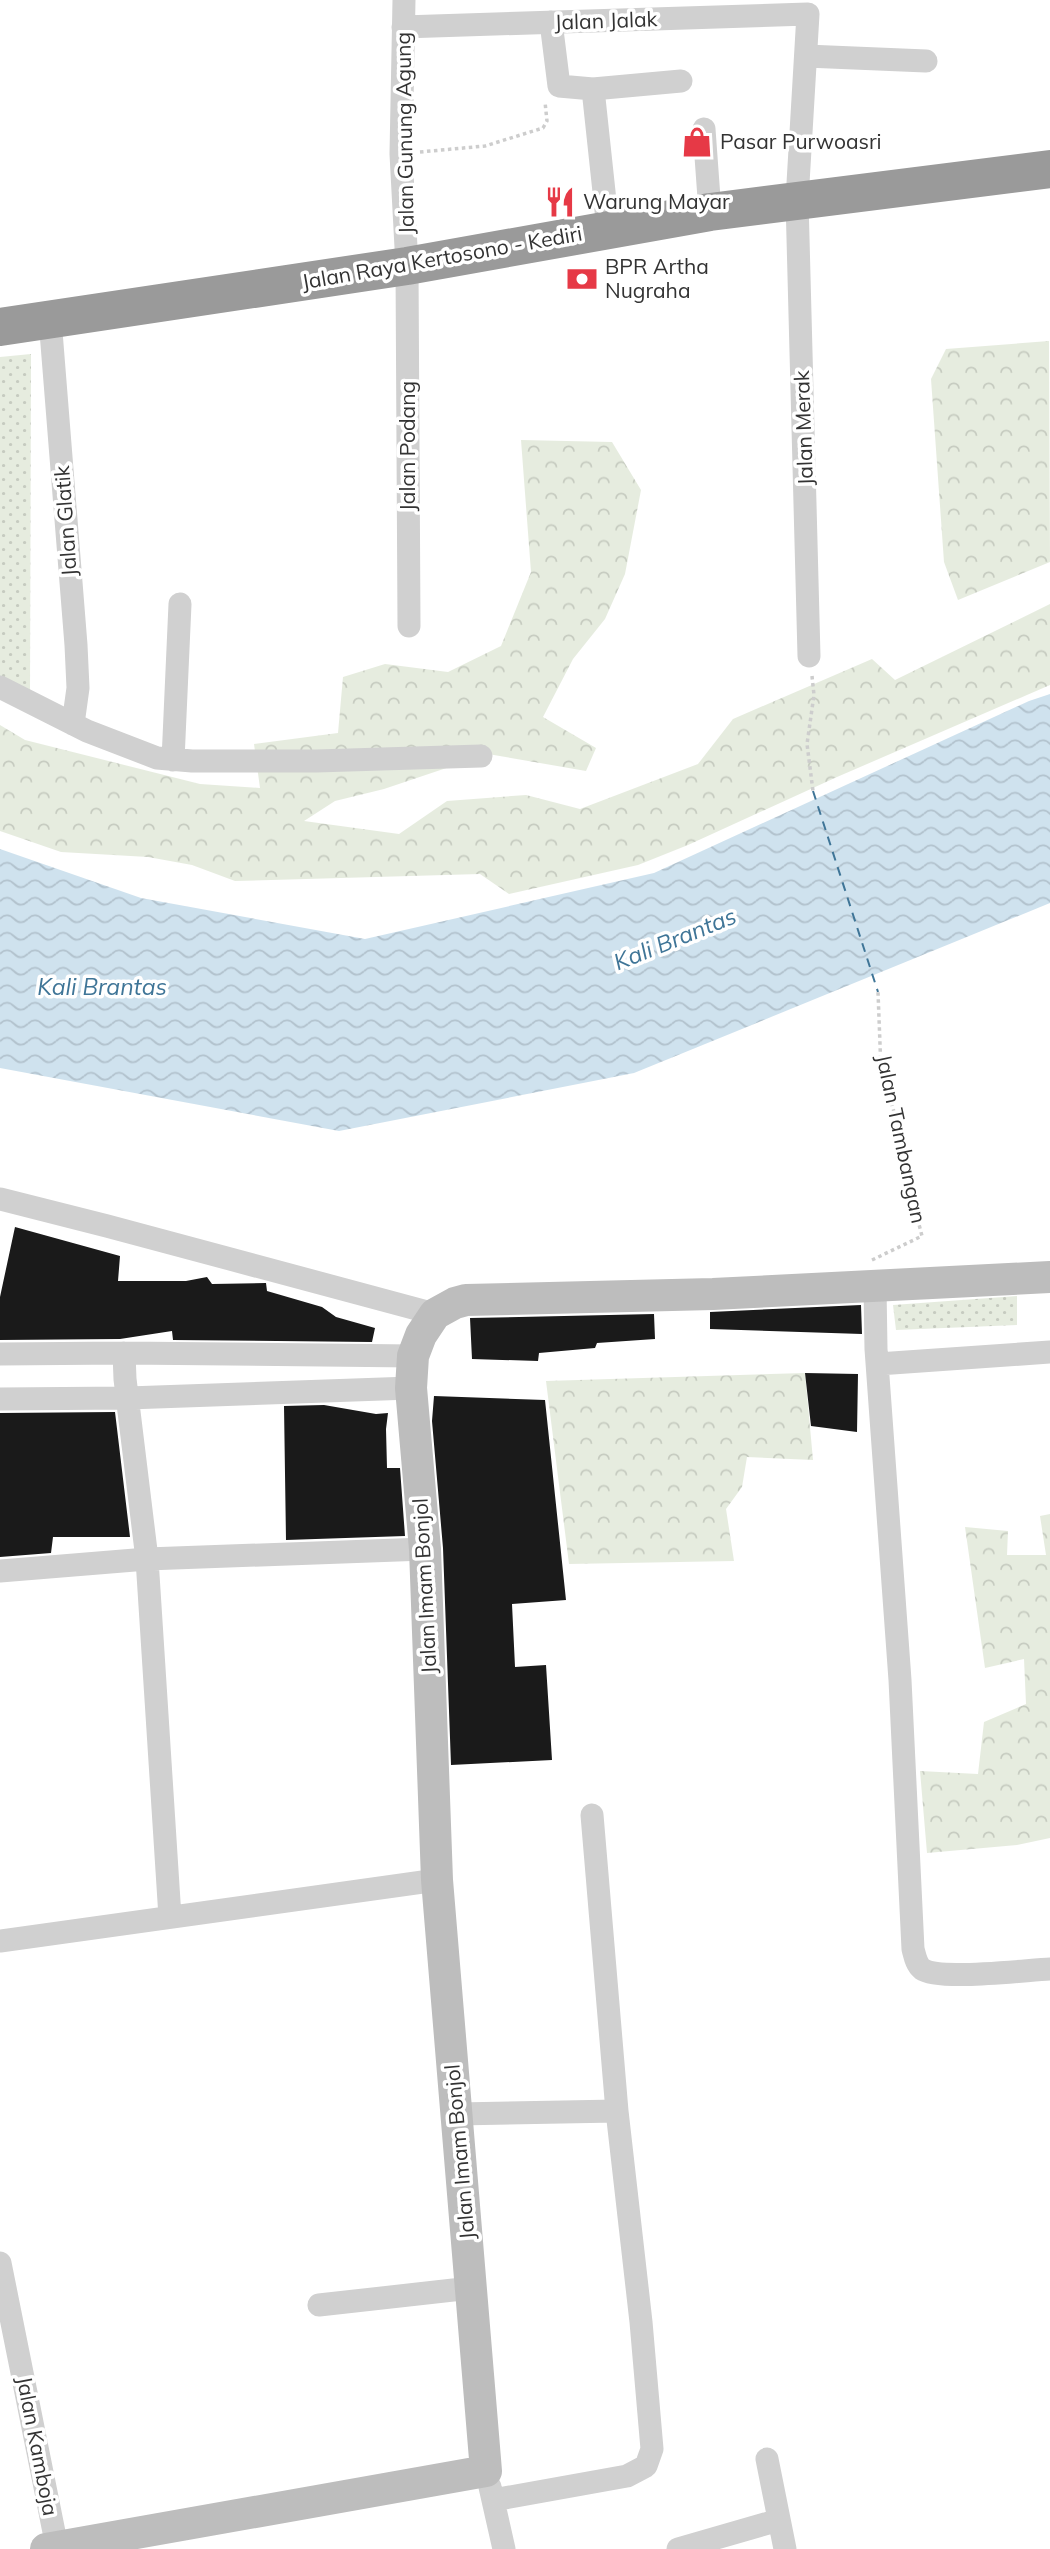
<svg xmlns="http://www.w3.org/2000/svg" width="1050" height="2549" viewBox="0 0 1050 2549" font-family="Mulish,sans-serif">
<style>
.grass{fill:url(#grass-dots)}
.forest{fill:url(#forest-crowns)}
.water{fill:url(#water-waves)}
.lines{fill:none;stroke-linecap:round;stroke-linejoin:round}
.ferry{stroke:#3f7597;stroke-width:2;stroke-dasharray:9 7;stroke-linecap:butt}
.building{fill:#1a1a1a}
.path{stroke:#cdcdcd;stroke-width:3.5;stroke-dasharray:3.5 3.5;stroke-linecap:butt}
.street{stroke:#d0d0d0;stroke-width:23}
.secondary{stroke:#bdbdbd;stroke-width:32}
.highway{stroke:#9a9a9a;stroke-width:38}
.labels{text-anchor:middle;stroke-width:7;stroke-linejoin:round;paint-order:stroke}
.street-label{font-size:21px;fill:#333;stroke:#fff}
.poi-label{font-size:21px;fill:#333;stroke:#fff;text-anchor:start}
.water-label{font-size:23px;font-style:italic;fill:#3f7597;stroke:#fff}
</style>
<defs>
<pattern id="grass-dots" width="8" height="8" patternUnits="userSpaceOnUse" patternTransform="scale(1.75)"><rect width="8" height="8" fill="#e6ecdf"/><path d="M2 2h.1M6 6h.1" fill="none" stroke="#c6cbc0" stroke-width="1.8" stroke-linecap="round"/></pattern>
<pattern id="forest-crowns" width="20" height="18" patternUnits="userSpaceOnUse" patternTransform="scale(1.75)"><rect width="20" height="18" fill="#e6ecdf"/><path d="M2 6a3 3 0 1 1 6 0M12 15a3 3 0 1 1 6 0" fill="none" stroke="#c6cbc0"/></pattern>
<pattern id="water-waves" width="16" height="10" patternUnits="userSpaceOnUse" patternTransform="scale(1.75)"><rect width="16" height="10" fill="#cfe2ee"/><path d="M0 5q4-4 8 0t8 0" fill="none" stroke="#b2c2cd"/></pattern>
</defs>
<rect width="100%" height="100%" fill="#fff"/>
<!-- grass -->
<path class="grass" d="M31,354L30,692L0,676V357Z
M1017,1296V1325L896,1330L893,1305Z"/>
<!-- forest -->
<path class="forest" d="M1049,341L1050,562L958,600L944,562L931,379L946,349Z
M521,440L612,442L641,490L625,574L605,619L573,659L543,717L596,748L586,771L488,754L384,789L335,801L304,821L399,834L447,801L526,795L580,809L698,764L733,719L872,659L895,680L1050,604V685L837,777L688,845L638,865L509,894L480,874L235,881L192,865L148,857L61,852L0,831V725L25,740L200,784L260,788L254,744L338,733L343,677L385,664L448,672L501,646L531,572Z
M805,1373L813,1460L747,1457L742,1487L726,1509L734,1561L569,1564L546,1381Z
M1050,1514V1838L1017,1845L927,1853L920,1771L978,1774L984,1722L1026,1704L1024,1659L985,1668L965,1527L1008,1531L1007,1555H1046L1040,1516Z"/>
<!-- water -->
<path class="water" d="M1050,694V903L634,1073L339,1131L0,1068V849L141,898L365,939L654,873L1029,701Z"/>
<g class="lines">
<!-- ferry -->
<path class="ferry" d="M813,791L878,992"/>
</g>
<!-- building -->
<path class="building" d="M15,1227L120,1256L118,1281H186L207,1277L212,1284L266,1283L267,1291L322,1307L336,1317L375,1328L372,1342L173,1340L172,1331L120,1339L0,1340V1297Z
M861,1305L862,1334L710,1329V1312Z
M654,1314L655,1339L597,1343L595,1348L539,1353L538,1361L472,1359L470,1318Z
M805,1373L858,1374L857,1432L811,1426Z
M434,1396L545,1400L566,1600L512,1604L515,1667L546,1665L552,1760L451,1765L443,1548L432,1421Z
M324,1405L376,1414L388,1413L386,1429L387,1468H400L405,1536L286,1540L284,1406Z
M115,1412L130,1537H53L51,1553L0,1557V1413Z"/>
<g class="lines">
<!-- path -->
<path class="path" d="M420,152L485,146L543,128L547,121L545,102
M812,676L814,695L807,744L813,791
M872,1260L922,1236L914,1205L900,1131L881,1070L878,992"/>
<!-- street -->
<path class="street" d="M404,0L401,154L407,266L409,626
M551,22L559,86L593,89
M403,27L808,14L797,200L809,656
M806,56L926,61
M704,129L710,212
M608,229L593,89L681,81
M50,319L76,645L78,688L73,724
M0,687L87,731L157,758L192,761H316L481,756
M173,760L180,604
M0,1199L107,1226L435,1314
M875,1287L876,1349L900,1680L913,1949C915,1956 916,1964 922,1969C939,1981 1026,1970 1050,1969
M124,1353L125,1379L147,1559L170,1917
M0,1354L124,1353L413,1356
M878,1364L1050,1352
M0,1399L128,1398L411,1388
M0,1571L147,1559L425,1549
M592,1815L617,2111
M0,1941L437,1880
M457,2114L617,2111L641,2322L652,2449L646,2466L627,2476L493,2500
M0,2263L57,2547
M319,2305L471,2288
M767,2459L785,2549
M490,2487L504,2549
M678,2549L779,2520"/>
<!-- secondary -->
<path class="secondary" d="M46,2549L486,2471L437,1880L425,1549L411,1388L413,1356L421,1335L435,1314L455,1303L466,1300L713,1294L1050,1277"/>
<!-- highway -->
<path class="highway" d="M0,327L407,266L710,212L1050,169"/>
</g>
<!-- icons -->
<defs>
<g id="shop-bare" transform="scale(2.415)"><path d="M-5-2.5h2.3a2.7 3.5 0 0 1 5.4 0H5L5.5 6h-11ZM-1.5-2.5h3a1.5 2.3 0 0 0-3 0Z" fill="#e63946" stroke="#fff" stroke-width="2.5" paint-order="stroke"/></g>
<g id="restaurant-bare" transform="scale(2.415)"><path d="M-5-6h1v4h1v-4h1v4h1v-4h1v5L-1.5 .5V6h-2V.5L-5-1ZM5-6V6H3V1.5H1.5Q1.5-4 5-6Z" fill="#e63946" stroke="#fff" stroke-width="2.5" paint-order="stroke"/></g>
<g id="bank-bare" transform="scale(2.415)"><path d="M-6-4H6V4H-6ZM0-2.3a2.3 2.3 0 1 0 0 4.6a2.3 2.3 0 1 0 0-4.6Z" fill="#e63946" stroke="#fff" stroke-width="2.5" paint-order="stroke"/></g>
</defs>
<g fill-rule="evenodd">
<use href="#shop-bare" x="697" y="142"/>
<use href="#restaurant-bare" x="560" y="202"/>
<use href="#bank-bare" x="582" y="279"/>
</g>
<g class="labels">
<!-- street labels -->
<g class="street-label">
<text transform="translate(606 21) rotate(-2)" y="7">Jalan Jalak</text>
<text transform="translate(405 133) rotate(-91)" y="7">Jalan Gunung Agung</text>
<text transform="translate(442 258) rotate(-10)" y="7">Jalan Raya Kertosono - Kediri</text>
<text transform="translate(804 428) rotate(-92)" y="7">Jalan Merak</text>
<text transform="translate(408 446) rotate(-90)" y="7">Jalan Podang</text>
<text transform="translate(66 521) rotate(-94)" y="7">Jalan Glatik</text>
<text transform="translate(901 1139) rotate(78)" y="7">Jalan Tambangan</text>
<text transform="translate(425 1586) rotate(-93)" y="7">Jalan Imam Bonjol</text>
<text transform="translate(460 2152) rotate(-95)" y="7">Jalan Imam Bonjol</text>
<text transform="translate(37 2446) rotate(79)" y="7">Jalan Kamboja</text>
</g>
<!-- poi labels -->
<g class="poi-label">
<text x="720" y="149">Pasar Purwoasri</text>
<text x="583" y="209">Warung Mayar</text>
<text x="605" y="274">BPR Artha<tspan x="605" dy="24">Nugraha</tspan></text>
</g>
<!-- water labels -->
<g class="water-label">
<text transform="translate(675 939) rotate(-22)" y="8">Kali Brantas</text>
<text x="102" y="995">Kali Brantas</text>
</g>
</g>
</svg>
